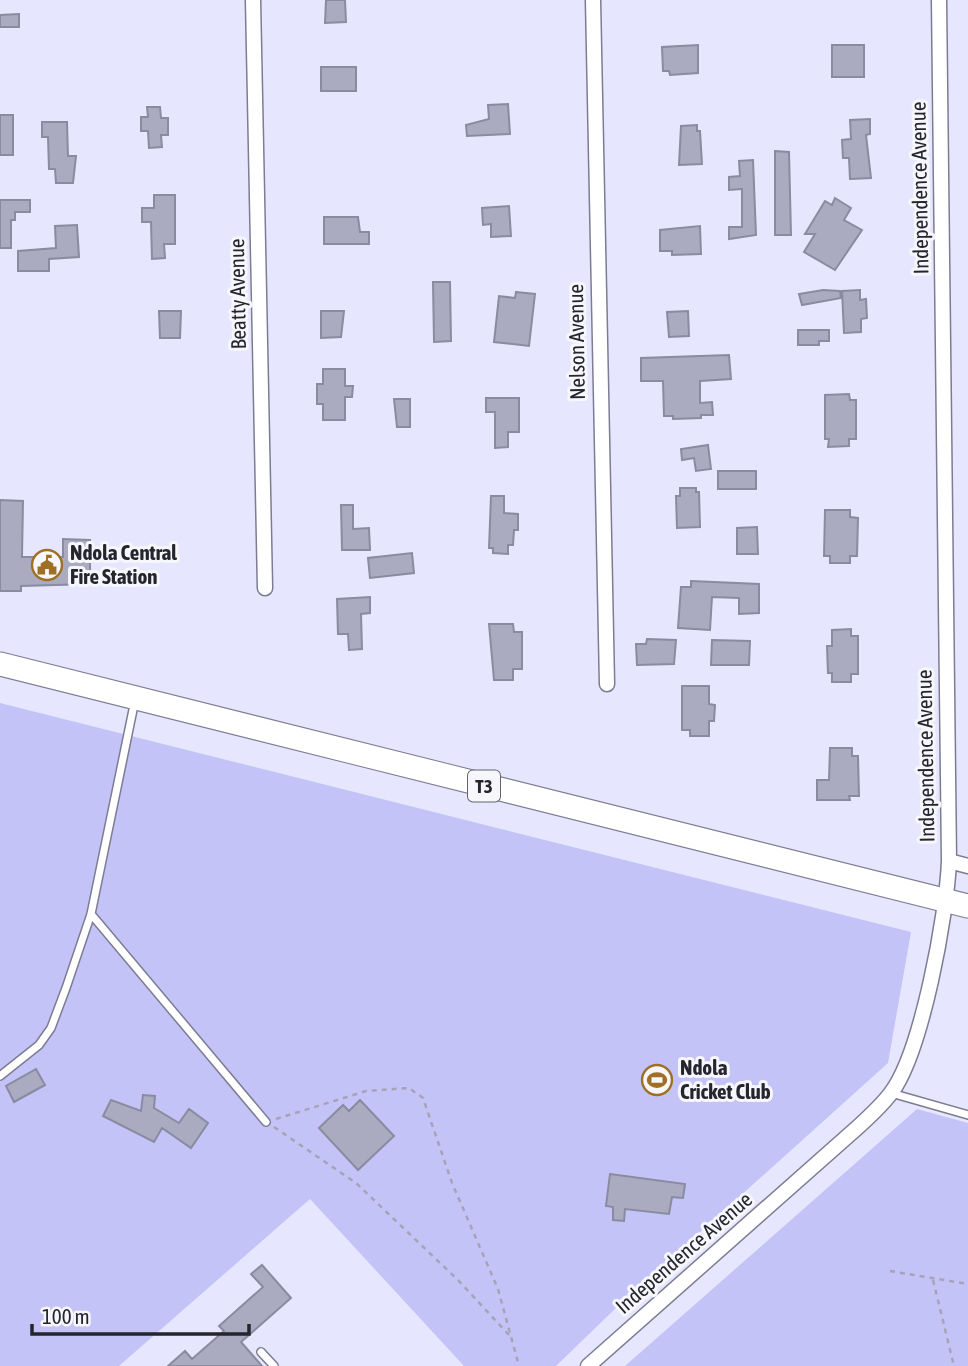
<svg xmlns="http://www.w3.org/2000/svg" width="968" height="1366" viewBox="0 0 968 1366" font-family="'Asap Condensed',sans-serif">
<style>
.green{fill:#c3c3f8}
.building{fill:#aaaac1;stroke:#8a8ba1;stroke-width:2}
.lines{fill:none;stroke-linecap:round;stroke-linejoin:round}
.service-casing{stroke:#7c7c92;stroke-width:10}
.minor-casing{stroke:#7c7c92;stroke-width:17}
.trunk-casing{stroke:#7c7c92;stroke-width:25}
.path{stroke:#a4a4b7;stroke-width:2.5;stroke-dasharray:5 5;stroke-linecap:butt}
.service{stroke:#fff;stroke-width:7}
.minor{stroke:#fff;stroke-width:14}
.trunk{stroke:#fff;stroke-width:23}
.labels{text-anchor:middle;stroke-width:6;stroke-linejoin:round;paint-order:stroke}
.shield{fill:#f6f6fb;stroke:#64646c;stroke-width:2}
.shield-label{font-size:19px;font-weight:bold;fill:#25252e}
.street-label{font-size:21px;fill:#25252e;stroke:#f6f6fb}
.poi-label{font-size:21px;font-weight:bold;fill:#25252e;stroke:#f6f6fb;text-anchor:start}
</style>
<rect width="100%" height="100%" fill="#e6e7ff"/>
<!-- green -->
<path class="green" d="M0,703L911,932L888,1063L618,1306L556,1366H464L310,1199L119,1366H0Z
M917,1109L968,1123V1366H625Z"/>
<!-- building -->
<path class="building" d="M326,0H345L346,22L325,23Z
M19,14V27H0V15Z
M698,45V73L670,75L669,71H663L662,47Z
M832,45H864V77H832Z
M321,67H356V91H321Z
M508,104L510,134L467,136L466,125L489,119L488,105Z
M147,107H160L161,118H168V135H161L162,147L149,148L148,131H141V117H148Z
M0,115H13V155H0Z
M870,119V134L866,135L871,178L850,179L849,158H843L842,140L851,139L850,120Z
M42,122H67L68,156H76L73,183H56L55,169H49L48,137H42Z
M697,125V131H700L702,164L679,165L681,126Z
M775,151L789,152L791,235H775Z
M753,160L756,235L729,239V227H742V189L729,190V177L740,176L739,161Z
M154,195H175V244H164L165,258L152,259L151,222H142V208H154Z
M835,198L851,208L844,220L862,230L835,270L804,252L815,234H805L825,201L832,205Z
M0,200H30V212H15V220H11V248H0Z
M509,206L511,236L491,237V224L483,225L482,208Z
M324,217H358L360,232H369V244H324Z
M77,225L79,257L49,259V271H18V251L56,248L55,226Z
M700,226L701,254L672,255V251H660V230Z
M433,282H450L451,341L434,342Z
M823,290L840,291L841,298L802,305L799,294Z
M860,290V300L866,299L867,318L861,319V332L844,333L842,291Z
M516,292L535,294L529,346L494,342L499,296L515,298Z
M159,311H181L180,338H160Z
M321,311H344L341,337L321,338Z
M688,311L689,336L669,337L667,312Z
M798,330H829V341H819V345H798Z
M729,355L731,379L700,381V403L712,402L713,415H701V418L673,419V416H664L663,381H641V358Z
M323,369H345V386H353L352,397H345V420H323V404H317V384H323Z
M849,394L850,400H856V439H849V446L828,447L829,439H825V395Z
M486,398H519V432H508V447L495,448V412H486Z
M394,399H410V427H397Z
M708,445L711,469L696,471L694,458L682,460L681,449Z
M718,471H756V489H718Z
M680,488H696V492H699L700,527L677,528L676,496H680Z
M491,496H504V513L518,514V530H514L513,545H508V554L493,553V548H489Z
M0,500L23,501L22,557H63V539L90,540V584L21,586V591H0Z
M341,505H353V529L369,528L370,550H342Z
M825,510H850V517L858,518L857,556H850V563H830V556H824Z
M757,527L758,554H737V528Z
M412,553L414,573L370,578L368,558Z
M691,581L759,584V613L739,614V598L712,597L710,630L678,628L681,587H691Z
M370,597V613L361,614L362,649L349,650L348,634H338L337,599Z
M489,624H513L514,632H522V669H513V680H494Z
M851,629V636H858V674H851V682H832V673H828L827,646H832V630Z
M647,639L676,640L674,664L637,665L636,644H646Z
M712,640L750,641L749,665H711Z
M682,686H709V704L715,705L714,721H709V736H690V730H682Z
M830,748H852V756H858L859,796H849L850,800H817V780H829Z
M36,1069L45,1085L14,1102L6,1086Z
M143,1095L155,1096L154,1108L179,1123L189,1109L208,1123L191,1148L162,1128L154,1142L103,1116L111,1100L141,1111Z
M360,1100L394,1136L358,1170L319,1128L343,1105L349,1111Z
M610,1174L685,1184L683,1198L672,1197L669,1214L625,1209L624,1221L613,1220V1207L606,1206Z
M262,1265L291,1298L241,1342L262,1366H168L185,1351L192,1359L224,1331L219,1326L263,1287L251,1274Z"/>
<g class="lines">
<!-- service casing -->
<g class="service-casing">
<path id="service" d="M91,914L266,1122
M0,1076L39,1045L51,1028L66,988L91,914L135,700
M891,1093L968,1115
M261,1352L274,1366"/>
</g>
<!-- minor casing -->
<g class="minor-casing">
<path id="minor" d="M253,0L265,588
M593,0L607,684
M949,861L968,866
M588,1366L858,1127C869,1117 882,1105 891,1093C922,1052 947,913 949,861L939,0"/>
</g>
<!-- trunk casing -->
<g class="trunk-casing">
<path id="trunk" d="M0,664L968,906"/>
</g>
<!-- path -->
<path class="path" d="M276,1119L366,1091L409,1088L423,1098L452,1183L498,1289L519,1366
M274,1127L356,1183L458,1280L509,1335
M890,1271L968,1284
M933,1280L954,1366"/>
<!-- service -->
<use href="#service" class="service"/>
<!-- minor -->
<use href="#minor" class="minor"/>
<!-- trunk -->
<use href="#trunk" class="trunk"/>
</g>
<!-- icons -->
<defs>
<g id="civic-ring" transform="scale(1.575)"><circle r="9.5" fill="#f6f6fb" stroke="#9f7023" stroke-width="1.5"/><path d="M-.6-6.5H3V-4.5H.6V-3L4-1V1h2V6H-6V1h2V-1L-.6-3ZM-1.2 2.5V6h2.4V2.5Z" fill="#9f7023"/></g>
<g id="stadium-ring" transform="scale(1.575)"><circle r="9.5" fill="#f6f6fb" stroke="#9f7023" stroke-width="1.5"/><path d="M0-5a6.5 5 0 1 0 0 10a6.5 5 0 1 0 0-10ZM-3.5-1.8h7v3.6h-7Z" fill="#9f7023"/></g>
</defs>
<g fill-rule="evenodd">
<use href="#civic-ring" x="47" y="565"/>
<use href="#stadium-ring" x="657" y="1080"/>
</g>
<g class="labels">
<!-- shield labels -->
<rect class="shield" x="468" y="770.5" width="32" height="31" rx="5"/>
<g class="shield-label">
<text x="484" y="793">T3</text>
</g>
<!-- street labels -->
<g class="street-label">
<text transform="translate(920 188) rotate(-91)" y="7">Independence Avenue</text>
<text transform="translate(238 294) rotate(-91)" y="7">Beatty Avenue</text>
<text transform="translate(577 342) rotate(-91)" y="7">Nelson Avenue</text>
<text transform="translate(926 756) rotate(-91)" y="7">Independence Avenue</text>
<text transform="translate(684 1253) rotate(-41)" y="7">Independence Avenue</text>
</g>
<!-- poi labels -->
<g class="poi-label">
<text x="70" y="560">Ndola Central<tspan x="70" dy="24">Fire Station</tspan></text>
<text x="680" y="1075">Ndola<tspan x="680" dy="24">Cricket Club</tspan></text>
</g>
</g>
<!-- scale -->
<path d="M32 1324v10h217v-10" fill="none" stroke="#25252e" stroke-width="3.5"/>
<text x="42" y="1324" font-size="21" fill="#25252e" stroke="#f6f6fb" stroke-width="5" paint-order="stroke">100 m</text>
</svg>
